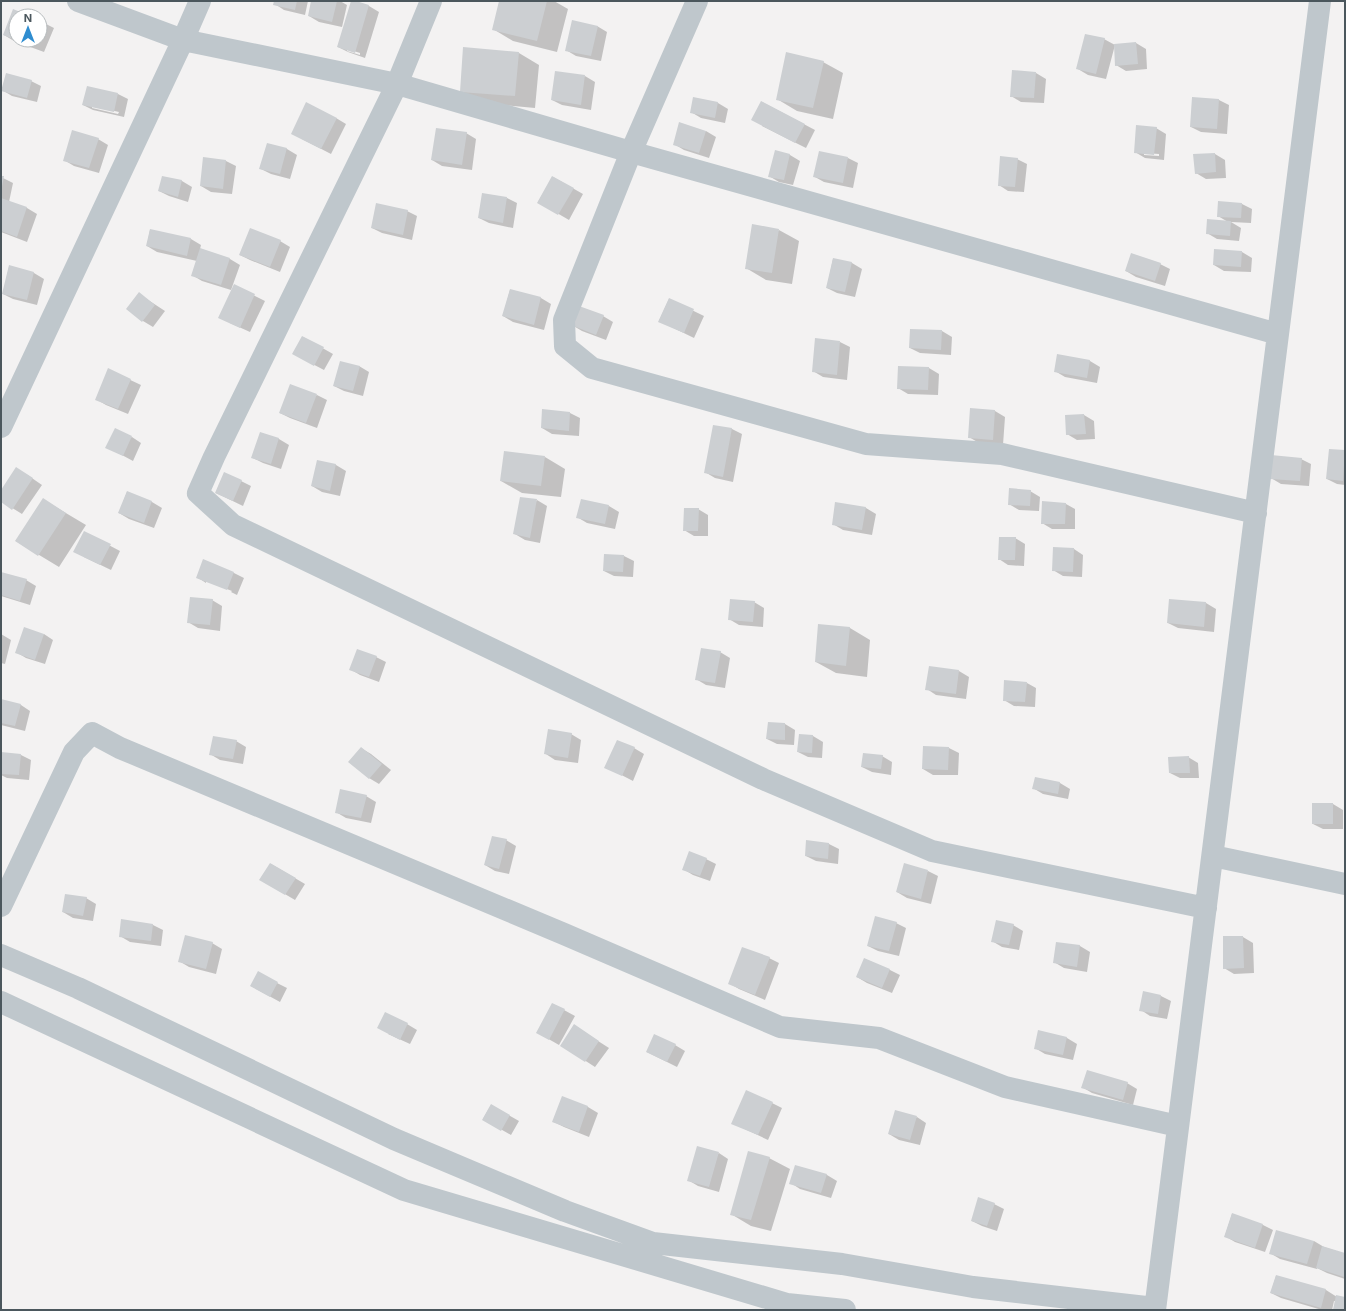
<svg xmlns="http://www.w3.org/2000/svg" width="1346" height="1311" viewBox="0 0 1346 1311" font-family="Inter,sans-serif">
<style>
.shadow{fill:#0003;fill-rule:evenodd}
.building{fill:#cccfd2}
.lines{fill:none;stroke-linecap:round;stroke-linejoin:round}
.minor{stroke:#bfc7cc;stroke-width:22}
</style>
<rect width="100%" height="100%" fill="#f3f2f2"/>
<!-- shadow -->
<path class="shadow" d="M275,1H308L305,15L284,10L275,4Z
M313,1H340L347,5L342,27L319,22L309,16Z
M352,1L369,6L379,12L365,58L348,52L338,47ZM347,49L360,53V55L347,51Z
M500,1H554L568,9L557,52L513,41L493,29Z
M14,11L28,16H16V40H40V21L54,28L44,52L14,41L4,35Z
M597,26L607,32L601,61L576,56L566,50Z
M1104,39L1115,45L1106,79L1088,75L1078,69Z
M1136,43L1146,49L1147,69L1126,71L1116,65Z
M519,53L539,65L535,108L481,103L461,91Z
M823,62L843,73L833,119L797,111L777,99Z
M1036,73L1046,79L1044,103L1021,102L1011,96Z
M585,76L595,82L591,110L562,105L552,100Z
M31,81L41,86L37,102L12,96L2,90Z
M118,94L128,99L124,117L93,110L83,105ZM92,106L119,112L118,114L92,108Z
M694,98L718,103L728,109L725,123L701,118L691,112Z
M1193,98L1219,100L1229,105L1227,134L1201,132L1191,127Z
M762,102L815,130L806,148L762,126Z
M336,118L346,124L331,154L302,139Z
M1156,128L1166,134L1164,160L1145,158L1135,152ZM1144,153L1159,154V156L1144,155Z
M706,131L716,137L709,158L684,150L674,144Z
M466,133L476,139L472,170L442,166L432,160Z
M98,139L108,145L99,173L74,166L64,160Z
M268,144L287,149L297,155L290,179L271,174L261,169Z
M776,151L790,155L800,161L793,185L779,182L769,176Z
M1215,154L1225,160L1226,178L1206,179L1196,173Z
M204,158L226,161L236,166L232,194L211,192L201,186Z
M848,158L858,163L853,188L824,182L815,177Z
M1017,159L1027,164L1024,192L1008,191L999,185Z
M1,177L13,183L9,202L27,208L37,214L27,242L1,232Z
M163,177L182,181L192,187L188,202L169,196L159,191Z
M553,177L583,194L569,220L538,202Z
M507,198L517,203L513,228L489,223L479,218Z
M1242,204L1252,209L1251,223L1231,222L1241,228L1239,241L1217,239L1207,233L1228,222L1218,216Z
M407,211L417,216L412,240L382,233L372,228Z
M150,230L191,239L201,245L200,249L230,259L240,265L231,290L202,281L192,275L197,261L157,252L147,246Z
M779,230L799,241L792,284L766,280L746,268Z
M280,241L290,247L280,272L250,260L240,255Z
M1242,252L1252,258L1251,272L1224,271L1214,265Z
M833,259L852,263L862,269L855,297L837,293L827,288Z
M1160,264L1170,269L1165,286L1136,277L1126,271Z
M9,267L34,273L44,279L37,305L13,299L3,294Z
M235,286L265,301L250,332L230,323Z
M510,290L541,298L551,304L544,330L513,322L503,316Z
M139,294L165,311L153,327L143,321L127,309Z
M669,299L704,316L694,338L659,321Z
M603,316L613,322L606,340L582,331L572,325Z
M942,331L952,337L951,355L920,353L910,348Z
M303,337L333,354L324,370L303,359Z
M840,342L850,347L847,380L823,377L813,371Z
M1058,355L1090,361L1100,367L1097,383L1065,377L1055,371Z
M359,366L369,372L363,396L344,391L334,386Z
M929,368L939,374L938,395L908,394L898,388Z
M109,370L141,385L128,414L106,405L96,399Z
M317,395L327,400L317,428L290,418L280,413Z
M971,409L995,411L1005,417L1003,445L979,443L969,437Z
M570,413L580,418L579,436L552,434L542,428Z
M1084,415L1094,421L1095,439L1077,440L1067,434L1066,416Z
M714,426L732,429L742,434L733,482L715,478L705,472Z
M261,433L279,439L289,445L281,469L263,463L253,458Z
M132,437L141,443L133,461L107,447Z
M1330,450L1345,451V485L1337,484L1327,479Z
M545,457L565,469L561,497L522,493L501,481Z
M1301,459L1311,464L1309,486L1281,484L1271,478Z
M318,461L336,465L346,471L340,496L322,492L312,486Z
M26,474L42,485L22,514L1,501V492Z
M241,481L251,486L243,506L216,493Z
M1030,491L1040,497L1039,511L1019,510L1009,504Z
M127,492L152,502L162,508L154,528L129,519L119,513Z
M44,500L86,525L59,567L16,541Z
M537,500L547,506L540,543L525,540L515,534Z
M836,503L866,508L876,514L872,535L843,530L833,524Z
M1066,504L1075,509V529H1052L1042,523Z
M609,506L619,512L615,529L587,523L577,517Z
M698,509L708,515V536H694L684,530Z
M84,532L120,551L111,570L84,557Z
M1015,538L1025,544L1024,566L1008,565L999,559Z
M1074,549L1083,555L1082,577L1063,576L1053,570Z
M624,556L634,561L633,577L614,576L604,571Z
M204,561L234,573L244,578L237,595L231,592L232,591L206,581V583L197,577Z
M1,573L26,580L36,586L30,605L1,596Z
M212,600L222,606L220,631L198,628L188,622Z
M754,602L764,608L763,627L739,625L729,619Z
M1206,603L1216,609L1214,632L1178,628L1168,623Z
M819,625L850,628L870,640L867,677L836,673L816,662Z
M1,634L11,640L5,664L1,663Z
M44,634L53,640L45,664L26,658L16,652Z
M720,652L730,658L725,688L706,685L696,679Z
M376,657L386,662L379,682L360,675L350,669Z
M959,671L969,677L966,699L936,695L927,689Z
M1027,683L1036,688L1035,707L1014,706L1004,700Z
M1,700L21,705L30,711L25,731L1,725Z
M785,724L795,730L794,745L777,744L767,739Z
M571,734L581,740L578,763L555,760L546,754Z
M800,735L813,736L823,742L822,758L808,757L798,752Z
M236,741L246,747L243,764L220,760L210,754Z
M361,748L371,754L391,770L379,784L369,778Z
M634,748L644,754L633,781L606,767Z
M949,748L959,753L958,775H933L923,769Z
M1,753L21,755L31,760L29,780L7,778L1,775Z
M882,756L892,762L891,775L872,772L862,767Z
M1188,757L1198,763L1199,778H1180L1170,773Z
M1036,778L1060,783L1070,789L1068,799L1043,794L1033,788Z
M366,796L376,802L371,823L346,818L336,812Z
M1333,804L1343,810V829H1323L1313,824Z
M506,840L516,846L509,874L495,871L485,865Z
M807,841L829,844L839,849L838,864L816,861L806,856Z
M706,859L716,864L710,881L693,875L683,869Z
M271,864L305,884L295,900L261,880Z
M928,871L938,876L931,904L907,898L897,892Z
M86,898L96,904L93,921L73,918L63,912Z
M122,921L153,925L163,930L161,946L130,942L120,936Z
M896,923L906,928L899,956L878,951L868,946Z
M1013,925L1023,931L1019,950L1002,947L992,941Z
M1243,937L1253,943L1254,973L1234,974L1224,968Z
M212,943L222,949L216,974L189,967L179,961Z
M1057,943L1080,946L1090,952L1087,972L1064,968L1054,962Z
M769,958L779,963L765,1000L739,989L729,983Z
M865,959L890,970L900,975L892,993L867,983L857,977Z
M277,983L287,988L280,1002L251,986Z
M1144,993L1161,996L1171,1001L1167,1019L1150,1016L1141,1010Z
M553,1004L575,1016L559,1045L538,1033Z
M407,1024L417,1030L410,1044L388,1034Z
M584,1032L609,1048L595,1067L561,1045Z
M1039,1032L1067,1038L1077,1044L1073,1060L1045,1054L1035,1048Z
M675,1045L685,1051L677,1067L647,1052Z
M1127,1083L1137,1089L1133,1105L1092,1093L1082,1087Z
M563,1098L588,1107L598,1113L589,1137L564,1127L554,1122Z
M772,1103L782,1108L768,1140L732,1123Z
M491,1105L519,1121L511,1135L483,1119Z
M917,1117L926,1123L920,1145L899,1140L889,1134Z
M719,1153L728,1159L719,1192L698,1186L688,1180Z
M769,1158L790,1169L771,1231L751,1226L731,1214Z
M796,1166L827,1175L837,1181L831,1198L800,1189L791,1183Z
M994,1204L1004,1209L997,1231L982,1226L972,1221Z
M1232,1214L1263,1225L1273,1230L1265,1252L1235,1242L1225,1236Z
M1314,1241L1324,1247L1345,1254V1279L1327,1273L1317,1268V1269L1280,1259L1270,1253Z
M1276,1276L1326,1290L1337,1297L1345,1298V1310H1334L1336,1301H1334L1332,1310H1322L1281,1298L1271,1293Z"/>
<!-- building -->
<path class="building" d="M274,1H297L295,10L273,5Z
M311,1H337L332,22L308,16Z
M351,1H356L369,5L355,53L337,47Z
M499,1H547L537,41L492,30Z
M13,9L30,16H16V40H37L34,47L3,35Z
M40,20L44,21L40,32Z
M572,20L598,26L591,56L565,51Z
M1085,34L1105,38L1096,74L1076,69Z
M1136,42L1138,64L1115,66L1114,44Z
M463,47L519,52L515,96L460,92Z
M786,52L824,61L813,108L776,100Z
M1012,70L1036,72L1034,98L1010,97Z
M555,71L585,75L581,105L551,100Z
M6,73L32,80L27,98L1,91Z
M87,86L118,93L114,112L82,105Z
M693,97L718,102L715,118L690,113Z
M1192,97L1219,99L1217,129L1190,127Z
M761,101L805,124L795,143L751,120Z
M306,102L337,118L321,149L291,134Z
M679,122L706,131L699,153L673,145Z
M1136,125L1157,127L1154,155L1134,153Z
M436,128L467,132L462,165L431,160Z
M72,130L99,138L89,168L63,161Z
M267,143L287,148L280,174L259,169Z
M775,150L790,154L784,180L768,177Z
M819,151L848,157L843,183L813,177Z
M1215,153L1216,172L1195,174L1193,154Z
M1000,156L1018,158L1015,187L998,186Z
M203,157L226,160L223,189L200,186Z
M1,176H4L2,187H1Z
M162,176L182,180L178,197L158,191Z
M552,176L574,188L558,215L537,203Z
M482,193L507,197L503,223L478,218Z
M1,198L27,207L17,237L1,231Z
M1218,201L1242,203L1241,218L1217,217Z
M376,203L408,210L403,235L371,228Z
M1207,219L1231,221L1230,236L1206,234Z
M752,224L779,229L772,273L745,269Z
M250,228L281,240L270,267L239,255Z
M150,229L191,238L187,256L146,246Z
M200,248L230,258L221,285L191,276Z
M1214,249L1242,251L1241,267L1213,265Z
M1131,253L1161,263L1155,281L1125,271Z
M833,258L852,262L845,292L826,288Z
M9,265L34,272L27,300L2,294Z
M234,284L255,294L240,328L218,318Z
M510,289L541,297L534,325L502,316Z
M139,292L155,305L142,322L126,309Z
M669,298L694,309L684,333L658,322Z
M579,306L604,315L596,335L571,325Z
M910,329L942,330L941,350L909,348Z
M302,336L324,347L314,366L292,354Z
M815,338L840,341L837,375L812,372Z
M1057,354L1090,360L1087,378L1054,372Z
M340,361L360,366L353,391L333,386Z
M898,366L929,367L928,390L897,389Z
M108,368L131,379L118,409L95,400Z
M290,384L317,394L306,423L279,413Z
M970,408L995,410L993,440L968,438Z
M542,409L570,412L569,431L541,428Z
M1084,414L1086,434L1066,435L1065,415Z
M713,425L732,428L723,477L704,473Z
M115,428L132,436L123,456L105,448Z
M260,432L279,438L271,464L251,458Z
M1329,449L1345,450L1343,481L1326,479Z
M504,451L545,456L541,486L500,481Z
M1271,455L1302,458L1300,481L1270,479Z
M317,460L336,464L330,491L311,486Z
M16,467L33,478L12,510L1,502V490Z
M224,472L242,480L233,501L215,493Z
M1009,488L1031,490L1030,506L1008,505Z
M127,491L152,501L144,523L118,513Z
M520,497L537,499L530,538L513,534Z
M43,498L66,513L38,556L15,541Z
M581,499L609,505L605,524L576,518Z
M1042,501L1066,503L1065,524H1041Z
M835,502L866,507L862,530L832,525Z
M684,508H699L698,531H683Z
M84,531L111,544L100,565L73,552Z
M999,537H1016L1015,560H998Z
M1053,547L1074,548L1073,572L1052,571Z
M604,554L624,555L623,572L603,571Z
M203,559L234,572L227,590L196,578Z
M1,572L27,579L20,601L1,595Z
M190,597L213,599L210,625L187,623Z
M730,599L755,601L753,622L728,620Z
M1169,599L1206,602L1204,627L1167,623Z
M818,624L850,627L846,666L815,662Z
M24,627L44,634L35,660L15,653Z
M701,648L721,651L715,683L695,680Z
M357,649L377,656L369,677L349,670Z
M929,666L959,670L956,694L925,690Z
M1004,680L1027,682L1025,702L1003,701Z
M1,699L21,704L15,726L1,723Z
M768,722L785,723V740L766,739Z
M548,729L572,733L568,758L544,754Z
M799,734L813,735L812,753L797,752Z
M213,736L237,740L233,759L209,755Z
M617,740L635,747L622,776L604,768Z
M923,746L949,747L948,770L922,769Z
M361,747L382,764L369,779L348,762Z
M1,752L21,754L19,775L1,774Z
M863,753L883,755L881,769L861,767Z
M1189,756L1190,773H1169L1168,757Z
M1035,777L1060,782L1058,794L1032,789Z
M340,789L367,795L361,818L335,813Z
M1312,803H1333V824H1312Z
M492,836L507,839L499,869L484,865Z
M806,840L829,843L828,859L805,856Z
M689,851L707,858L700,876L682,870Z
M270,863L296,878L285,895L259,880Z
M904,863L928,870L921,899L896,892Z
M65,894L87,897L83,916L62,912Z
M875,916L897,922L889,951L867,946Z
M121,919L153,924L151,941L119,937Z
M996,920L1014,924L1009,945L991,942Z
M185,935L213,942L206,969L178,962Z
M1223,936H1243L1244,968L1223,969Z
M1056,942L1080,945L1077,967L1053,963Z
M742,947L770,957L755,995L728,984Z
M864,958L890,969L882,988L856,977Z
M258,971L278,982L270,997L250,986Z
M1143,991L1161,995L1158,1014L1139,1011Z
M552,1003L565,1009L549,1040L536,1033Z
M385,1012L408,1023L400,1040L377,1028Z
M574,1024L599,1041L585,1062L560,1046Z
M1038,1030L1067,1037L1063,1055L1034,1049Z
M654,1034L676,1044L667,1062L646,1052Z
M1087,1070L1128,1082L1123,1100L1081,1088Z
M746,1090L773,1102L758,1135L731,1124Z
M562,1096L588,1106L579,1132L552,1122Z
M491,1104L510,1115L501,1131L482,1120Z
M895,1110L917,1116L910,1140L888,1134Z
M697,1146L719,1152L709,1187L687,1181Z
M748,1151L770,1157L751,1220L730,1215Z
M795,1165L827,1174L821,1193L789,1184Z
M978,1197L995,1203L987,1226L971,1221Z
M1232,1213L1263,1224L1255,1248L1224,1237Z
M1276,1230L1314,1241L1307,1264L1269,1254Z
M1322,1246L1345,1253L1344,1277L1316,1268Z
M1276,1275L1326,1289L1321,1308L1270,1293Z
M1336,1295L1345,1297V1310H1333Z"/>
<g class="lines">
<!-- minor -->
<path class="minor" d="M78,1L183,40L397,84L631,152L1278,334
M431,1L397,84L214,457L198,493L233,525L763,779L932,851L1206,908
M697,1L631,152L564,320L565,346L592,368L866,444L1002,454L1256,513
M1,427L183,40L200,1
M1213,856L1345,884
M1,906L74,752L92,733L120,748L564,934L780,1027L879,1038L1005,1087L1178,1126
M1,955L78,988L394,1139L565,1211L653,1243L842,1264L973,1287L1155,1308
M1,1002L404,1190L787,1304L845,1310
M1155,1310L1320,1"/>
</g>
<!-- border -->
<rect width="1346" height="1311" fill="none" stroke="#4b575d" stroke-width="4"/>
<!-- north arrow -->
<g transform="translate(28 28)"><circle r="19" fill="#ffffff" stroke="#b7bcbe"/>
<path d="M0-3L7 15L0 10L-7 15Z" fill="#2f8dd0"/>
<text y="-6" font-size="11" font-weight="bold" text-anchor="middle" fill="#4b575d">N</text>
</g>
</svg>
